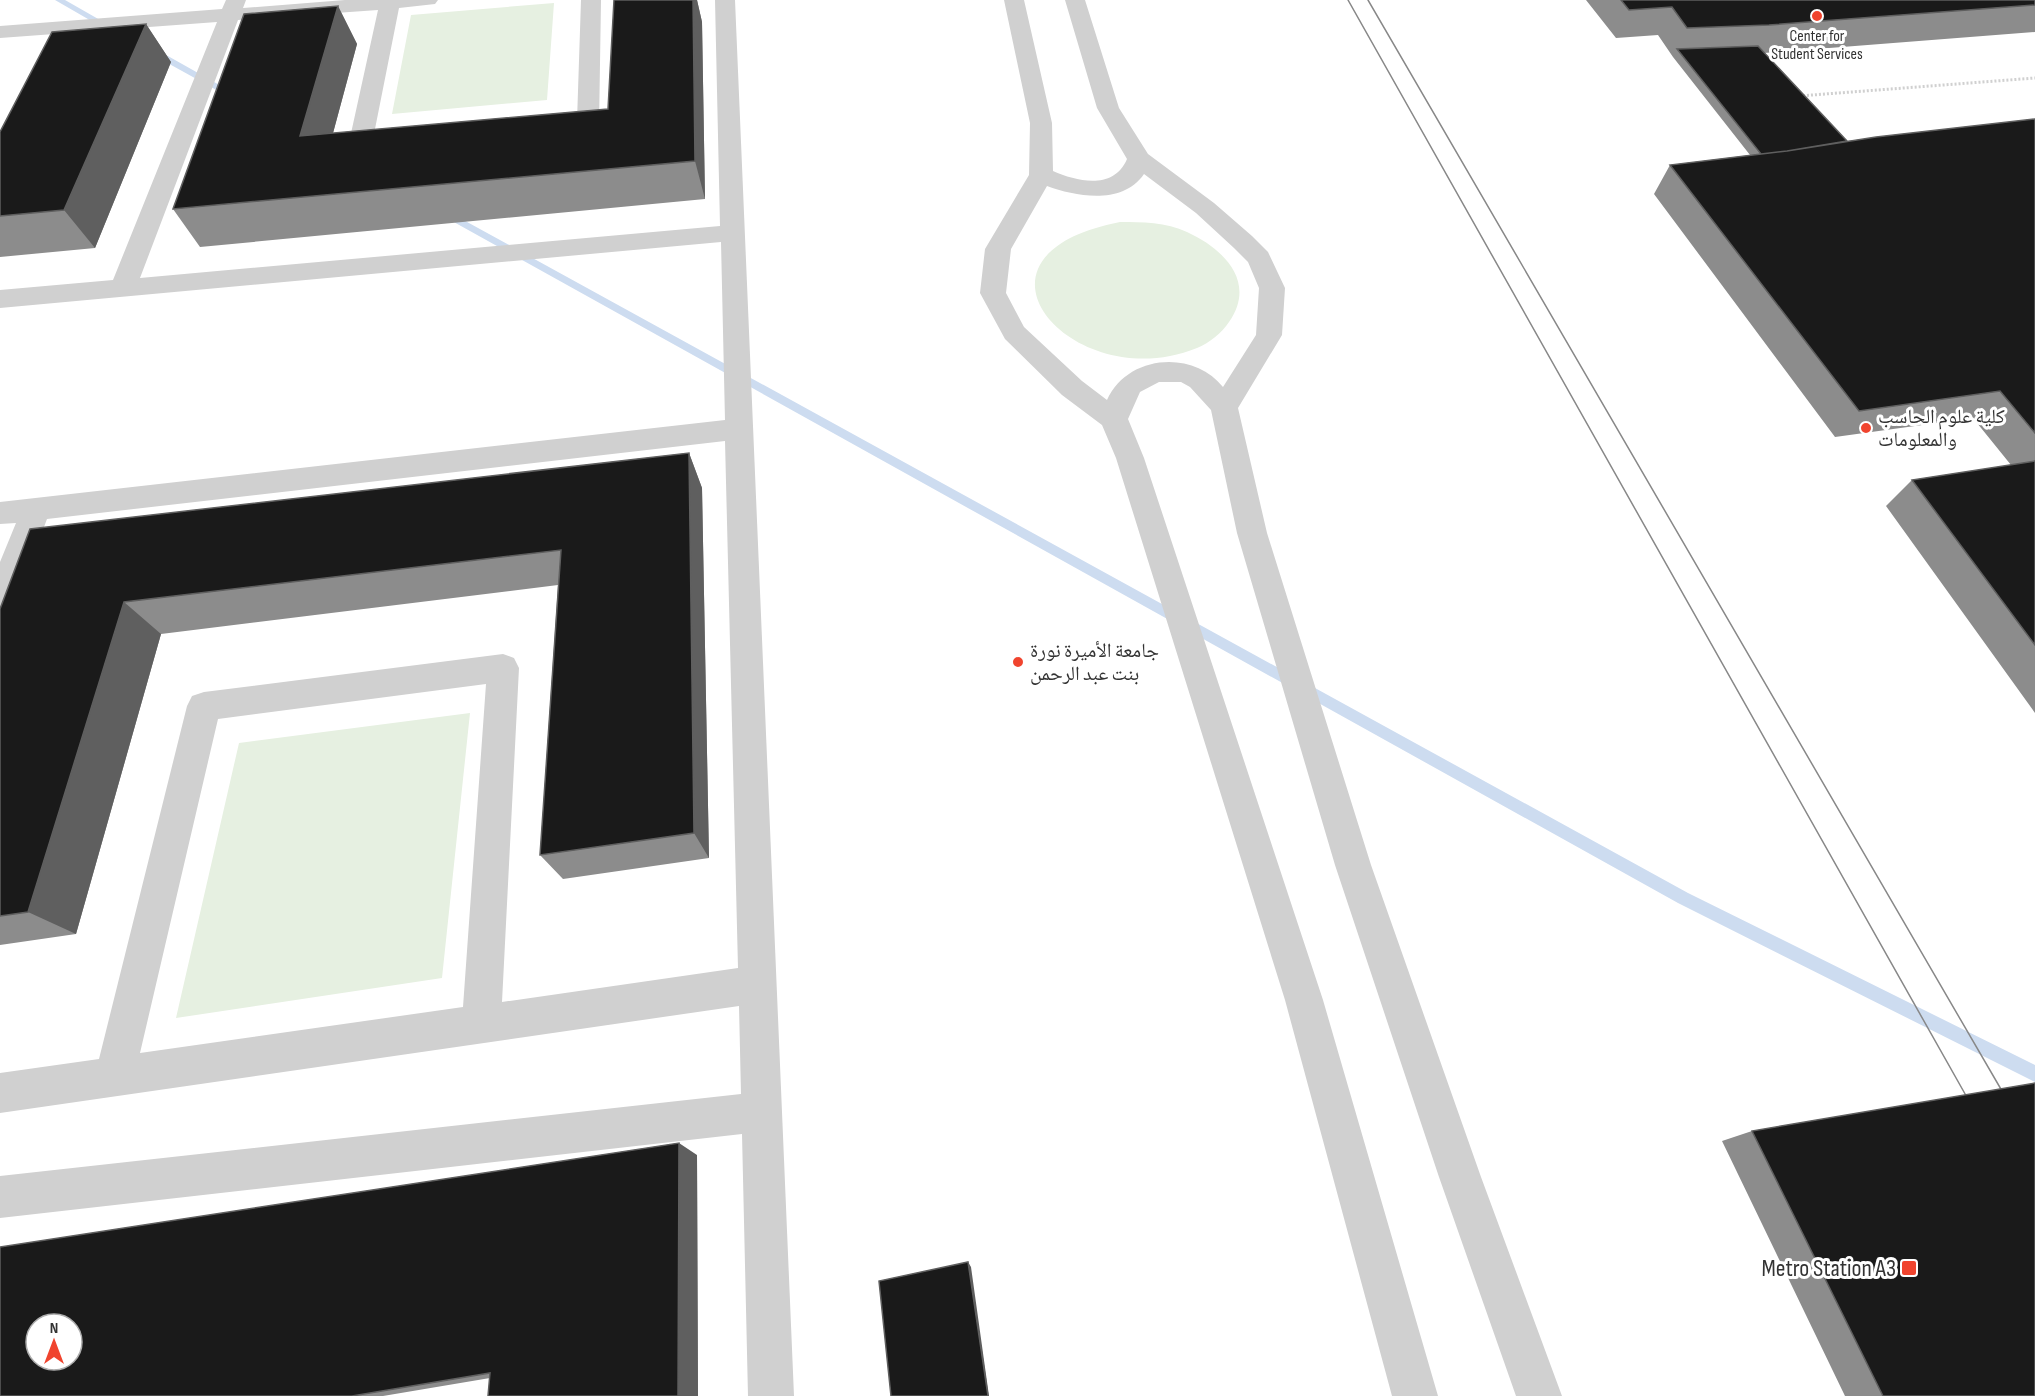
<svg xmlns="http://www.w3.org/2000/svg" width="2035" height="1396" viewBox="0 0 2035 1396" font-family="'Sofia Sans Condensed','Noto Naskh Arabic',sans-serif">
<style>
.green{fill:#e6f0e1}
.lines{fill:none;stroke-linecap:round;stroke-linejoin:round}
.stream{fill:#cddcf0;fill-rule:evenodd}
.path{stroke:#d0d0d0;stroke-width:3;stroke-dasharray:2 2;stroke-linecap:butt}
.minor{fill:#d0d0d0;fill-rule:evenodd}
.tram{stroke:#888;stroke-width:1.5}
.wall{fill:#8c8c8c}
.shaded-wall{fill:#5f5f5f}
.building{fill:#1a1a1a;stroke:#5f5f5f;stroke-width:1.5;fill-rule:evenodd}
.poi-dot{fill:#f0442e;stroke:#fff;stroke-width:2}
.labels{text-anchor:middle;stroke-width:6;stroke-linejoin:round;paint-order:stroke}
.far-poi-label{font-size:16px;fill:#333;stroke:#fff}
.poi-label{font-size:20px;fill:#333;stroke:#fff;text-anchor:start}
.near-poi-label{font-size:24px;fill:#333;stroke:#fff;text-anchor:end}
</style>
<rect width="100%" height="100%" fill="#fff"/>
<!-- green -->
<path class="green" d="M554,3L547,100L392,114L411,15Z
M1120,222C1142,222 1166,222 1187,232C1224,249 1257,282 1229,322C1222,333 1209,343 1197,348C1075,398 945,256 1120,222Z
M470,713L442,978L176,1018L239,743Z"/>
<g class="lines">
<!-- stream -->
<path class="stream" d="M55,0H65L114,28L107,30Z
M153,51H159L239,96L231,98L153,55Z
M447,211L1688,893L2035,1065V1082L1678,903L443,216V212Z"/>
<!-- path -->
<path class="path" d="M1799,96L2035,78"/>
<!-- minor -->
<path class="minor" d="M226,0H246L243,8L345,0H438L435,4L399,8L373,139H396L400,144L396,149L360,154L352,152L348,147L378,10L238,20L140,278L720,226L715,0H735L794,1396H748L742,1134L0,1218V1176L741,1094L739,1006L0,1113V1073L99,1059L187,706L192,696L204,692L503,654L514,658L519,668L502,1002L738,968L725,441L47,519L16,601L11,610L0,614V562L16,523L0,524V502L725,420L721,242L0,308V290L113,280L217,22L0,38V26L222,9ZM486,684L463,1007L140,1053L218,719Z
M581,0H601L599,127L596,132C582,135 565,137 551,134L548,129L551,124L577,121Z
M1004,0H1024L1052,123L1053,171C1078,182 1114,190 1127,159L1097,108L1065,0H1085L1119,108L1148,154L1214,203L1252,236L1268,252L1285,288L1282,335L1238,408L1267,533L1371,865L1481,1177L1562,1396H1516L1439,1177L1335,865L1237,533L1211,410L1190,387L1181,382H1159L1140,392L1128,419L1144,458L1323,1000L1438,1396H1392L1285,1000L1116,458L1102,425L1062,395L1005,339L980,293L985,249L1029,175L1030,123ZM1144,174L1196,213L1234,248L1248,262L1259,288L1256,335L1223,387C1193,349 1127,355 1107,400L1082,381L1024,327L1006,293L1011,249L1047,186C1077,197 1123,205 1144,174Z"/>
<!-- tram -->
<path class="tram" d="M1348,0L1973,1108
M1368,0L2009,1103"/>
</g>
<!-- wall -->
<path class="wall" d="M614,0H697L702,22L705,199L200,247L173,209L338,6L357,44L333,133L608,109Z
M1586,0H2035V32L1764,53L1847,141L2035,119V713L1886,506L1912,480L2011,465L1973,418L1835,437L1654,194L1670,165L1750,155L1673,57L1658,35L1616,38Z
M146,24L171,62L95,248L0,257V132Z
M689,453L702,488L709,858L563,879L540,855L558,585L161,634L76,934L0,945V609Z
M1752,1131L2035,1396H1845L1722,1141Z
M697,1155L698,1396H488L490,1378L383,1396H0Z"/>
<!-- shaded-wall -->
<path class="shaded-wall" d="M693,0H697L702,22L705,199L695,161Z
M338,6L357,44L322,174L300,136Z
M146,24L171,62L95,248L64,210Z
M689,453L702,488L709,858L694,833Z
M124,602L161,634L76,934L28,912Z
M679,1143L697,1155L698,1396H678Z
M968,1262L971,1267L989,1396H988Z"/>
<!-- building -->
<path class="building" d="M614,0H693L695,161L173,209L244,14L338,6L300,136L608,109Z
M1621,0H2035V5L1769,25L1687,28L1672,7L1629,10Z
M146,24L64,210L0,216V132L52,32Z
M1758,46L1847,141L1787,151L1761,154L1677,49Z
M2035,119V433L2000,391L1859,411L1670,165L1787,151L1876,137Z
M689,453L694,833L540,855L561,550L124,602L28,912L0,916V609L30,529Z
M2035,461V645L1912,480Z
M2035,1083V1396H1883L1752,1131Z
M679,1143L678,1396H488L490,1373L352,1396H0V1247ZM36,1324H72V1360H36Z
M968,1262L988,1396H891L879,1281Z"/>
<!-- markers -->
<g class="poi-dot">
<circle cx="1817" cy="16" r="6"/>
<circle cx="1866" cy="428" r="6"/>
<circle cx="1018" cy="662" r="6"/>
<rect x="1901" y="1260" width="16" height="16" rx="3"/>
</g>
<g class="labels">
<!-- far-poi labels -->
<g class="far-poi-label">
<text x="1817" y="41">Center for<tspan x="1817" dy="18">Student Services</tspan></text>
</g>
<!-- poi labels -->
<g class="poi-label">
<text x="1878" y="423">كلية علوم الحاسب<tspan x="1878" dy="23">والمعلومات</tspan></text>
<text x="1030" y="657">جامعة الأميرة نورة<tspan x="1030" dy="23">بنت عبد الرحمن</tspan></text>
</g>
<!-- near-poi labels -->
<g class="near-poi-label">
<text x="1896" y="1276">Metro Station A3</text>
</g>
</g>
<!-- north arrow -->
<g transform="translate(54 1342)"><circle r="28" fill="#ffffff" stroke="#adadad" stroke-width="1.5"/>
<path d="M0-4.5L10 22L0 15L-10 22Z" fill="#f0442e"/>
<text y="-9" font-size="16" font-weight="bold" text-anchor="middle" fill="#333333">N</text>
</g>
</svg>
